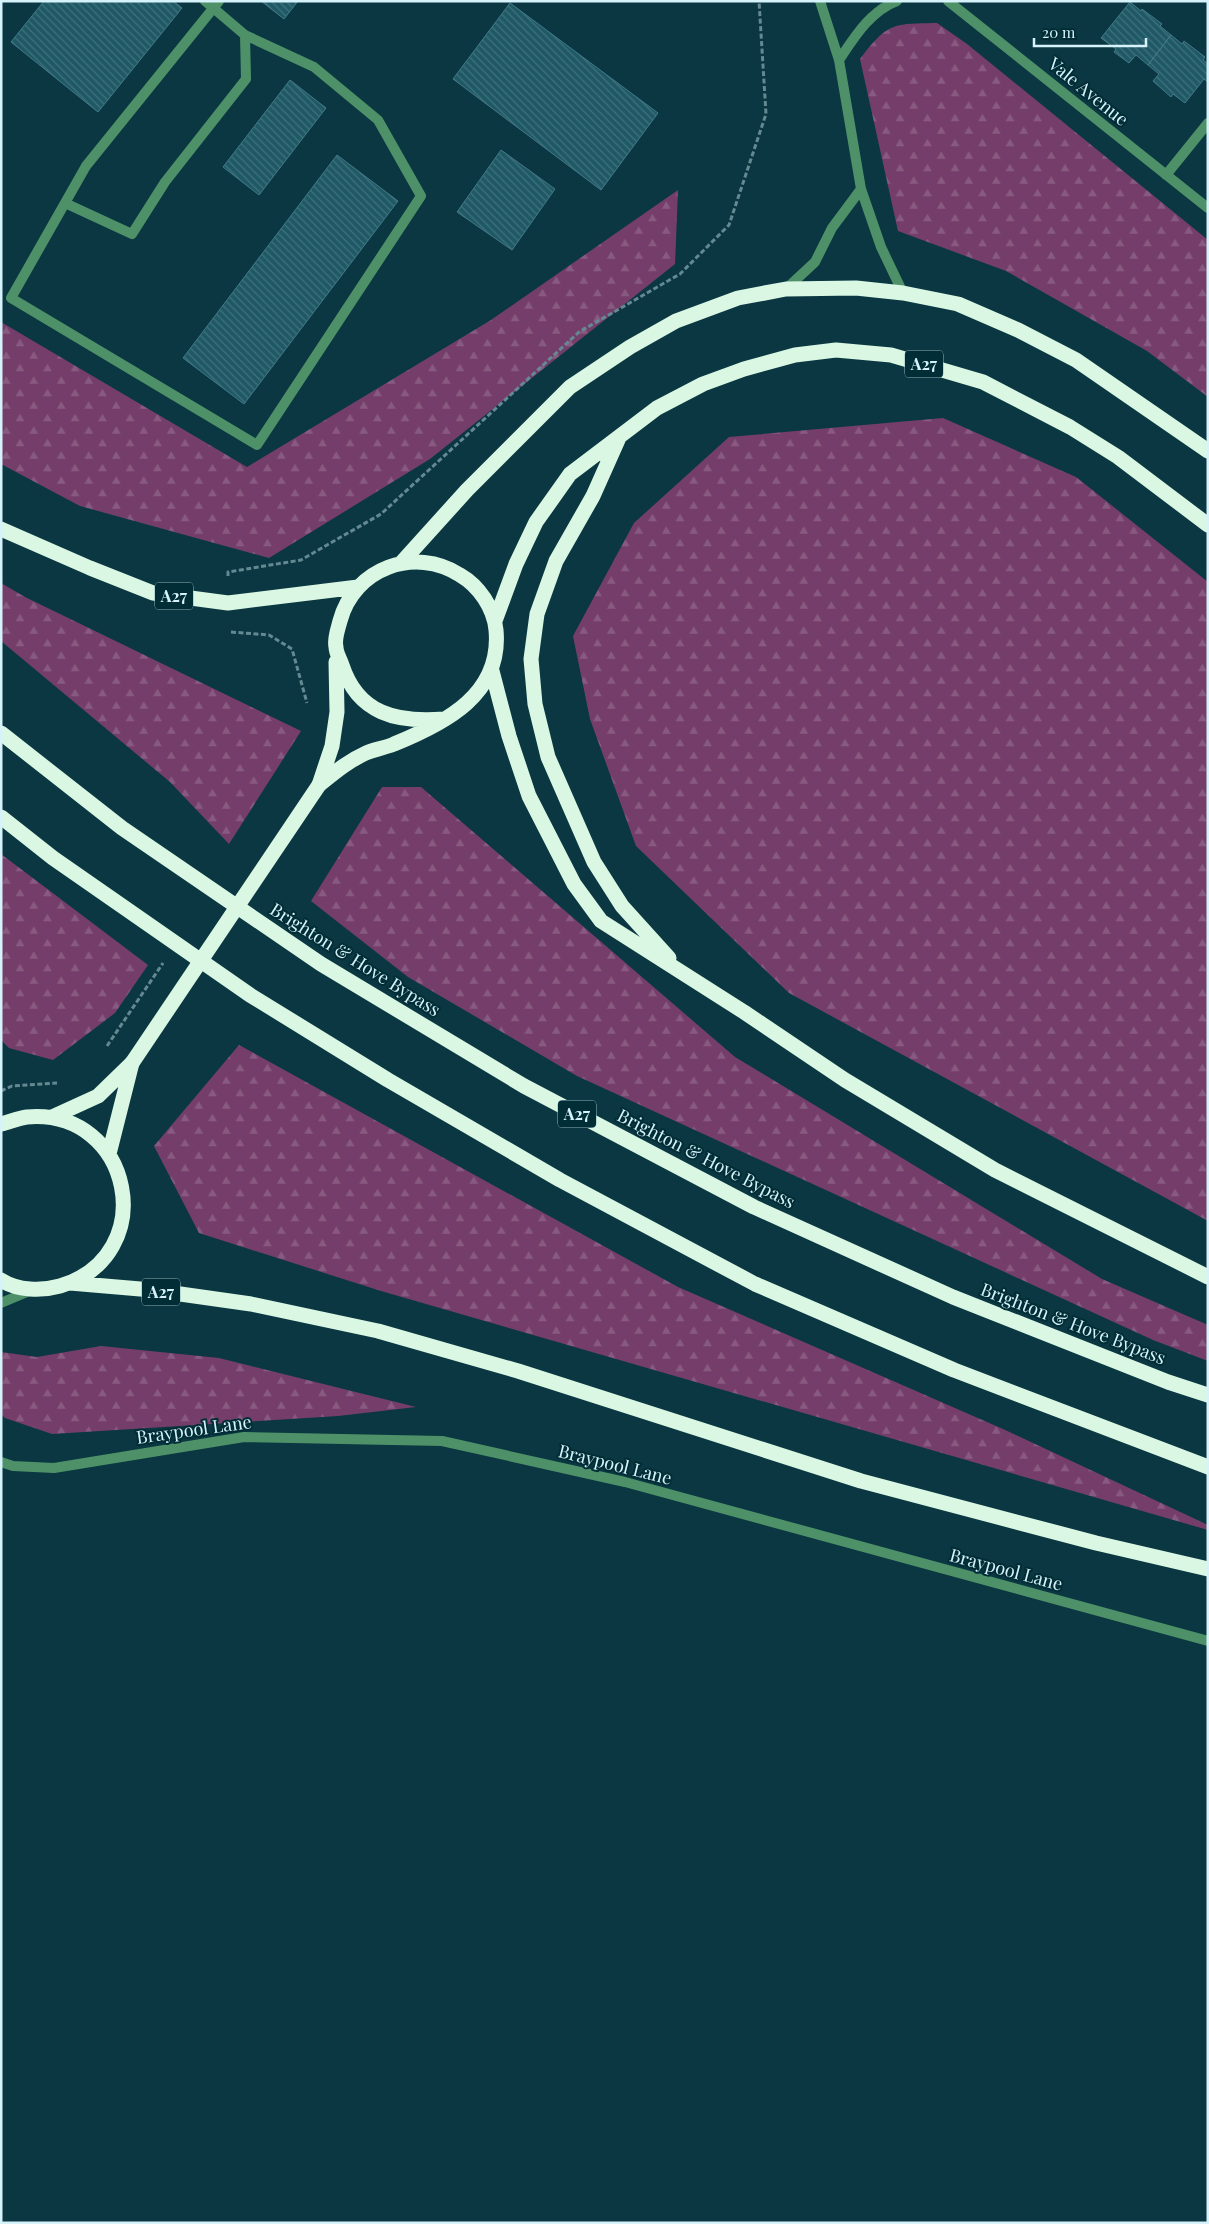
<svg xmlns="http://www.w3.org/2000/svg" width="1209" height="2224" viewBox="0 0 1209 2224" font-family="'Playfair Display',serif">
<style>
.forest{fill:url(#forest-firs)}
.building{fill:url(#building-back-hatch);stroke:#427a87}
.lines{fill:none;stroke-linecap:round;stroke-linejoin:round}
.path{stroke:#648992;stroke-width:3;stroke-dasharray:5 2.5;stroke-linecap:butt}
.lane{stroke:#4e9168;stroke-width:10}
.street{stroke:#4e9168;stroke-width:10}
.highway{stroke:#d9f7e3;stroke-width:15}
.path-bridge{stroke:#648992;stroke-width:3;stroke-dasharray:5 2.5;stroke-linecap:butt}
.highway-bridge{stroke:#d9f7e3;stroke-width:15}
.labels{text-anchor:middle;stroke-width:4;stroke-linejoin:round;paint-order:stroke}
.shield{fill:#002d36;stroke:#96b7bf;stroke-width:1}
.shield-label{font-size:16px;font-weight:bold;fill:#d6f2fa}
.street-label{font-size:18px;fill:#d6f2fa;stroke:#002d36}
</style>
<defs>
<pattern id="forest-firs" width="22" height="20" patternUnits="userSpaceOnUse" patternTransform="scale(1.25)"><rect width="22" height="20" fill="#753e6a"/><path d="M5 1l3.5 6h-7zM16 11l3.5 6h-7z" fill="#885a80"/></pattern>
<pattern id="building-back-hatch" width="6" height="6" patternUnits="userSpaceOnUse" patternTransform="scale(1.25)"><rect width="6" height="6" fill="#205966"/><path d="M-1 5l2 2M0 0l6 6M5-1l2 2" fill="none" stroke="#40717d"/></pattern>
</defs>
<rect width="100%" height="100%" fill="#0a3741"/>
<!-- forest -->
<path class="forest" d="M937,23L967,44L1208,240V397L1147,351L1006,271L898,231L860,59C888,22 893,24 937,23Z
M678,190L675,264L430,459L269,558L80,506L1,464V322L247,467L491,320Z
M943,418L1076,477L1208,582V1221L789,993L636,846L590,719L573,636L634,523L729,437Z
M1,583L25,597L301,731L229,844L170,782L1,641Z
M382,787H421L735,1057L1102,1279L1208,1325V1361L1153,1340L577,1076L408,977L311,901Z
M1,854L148,965L115,1013L53,1060L9,1048L1,1040Z
M239,1045L678,1287L1003,1429L1208,1525V1530L381,1291L199,1233L154,1146Z
M101,1346L219,1358L416,1407L338,1416L52,1434L5,1418L1,1414V1352L37,1357Z"/>
<!-- building -->
<path class="building" d="M44,1H173L182,8L98,112L11,42Z
M261,1H298L284,19Z
M1130,2L1141,11L1142,9L1162,24L1160,26L1171,35L1148,65L1136,55L1129,63L1114,52L1116,49L1101,38Z
M510,3L658,113L601,190L453,79Z
M1171,35L1182,44L1184,41L1205,57L1203,60L1208,64V82L1204,79L1185,103L1173,94L1171,97L1153,81L1159,74L1148,65Z
M290,80L326,108L259,195L223,167Z
M501,150L555,189L512,250L457,212Z
M337,155L398,201L244,404L183,358Z"/>
<g class="lines">
<!-- path -->
<path class="path" d="M228,576V572L301,560L381,514L579,332L680,274L729,225L766,114L759,1
M231,632L269,635L292,649L307,703
M1,1091L12,1086L57,1083"/>
<!-- lane -->
<path class="lane" d="M219,1L86,166L11,298L257,445L421,196L378,120L314,67L245,35
M65,203L132,234L165,182L246,79L245,35L205,1"/>
<!-- street -->
<path class="street" d="M820,1L839,60L861,189L881,247L903,293
M948,1L1208,208
M839,60C854,38 870,11 897,1
M1166,175L1208,123
M786,289L815,262L832,228L861,189
M1,1303L32,1290
M1,1462L13,1466L54,1468L244,1437L442,1441L625,1482L1208,1641"/>
<!-- highway -->
<path class="highway" d="M618,440L593,496L556,561L537,614L531,659L535,704L548,757L594,862L622,906L669,958
M1,529L90,568L153,593L228,603L358,587
M402,562L467,490L570,387L630,347L676,321L738,298L786,289L856,288L903,293L958,304L1018,330L1076,360L1208,451
M495,621L516,564L536,522L570,474L657,408L703,384L744,369L795,355L836,350L891,355L983,382L1070,427L1118,457L1208,525
M492,671L509,736L529,796L574,884L601,921L744,1012L845,1080L995,1170L1208,1277
M1,733L122,828L321,964L524,1086L754,1207L953,1297L1168,1382L1208,1395
M319,785C334,773 348,761 366,753C375,749 385,748 394,744C446,723 502,694 496,630C494,608 479,586 460,575C415,546 354,568 340,621C338,629 334,639 336,647C336,653 340,659 342,665C358,714 397,723 444,719
M319,785L332,746L337,712L336,662
M1,817L53,858L250,995L388,1080L560,1180L755,1284L954,1370L1208,1467
M52,1117L98,1096L132,1063
M1,1124C9,1122 19,1118 27,1117C133,1108 162,1256 60,1286C42,1291 18,1291 1,1280
M109,1154L132,1063
M70,1283L152,1290L251,1304L378,1331L518,1371L861,1481L1096,1543L1208,1569"/>
<!-- path-bridge -->
<path class="path-bridge" d="M107,1046L163,963"/>
<!-- highway-bridge -->
<path class="highway-bridge" d="M132,1063L319,785"/>
</g>
<g class="labels">
<!-- shield labels -->
<g class="shield">
<rect x="905" y="350.5" width="38" height="27" rx="4"/>
<rect x="155" y="582.5" width="38" height="27" rx="4"/>
<rect x="558" y="1100.5" width="38" height="27" rx="4"/>
<rect x="142" y="1278.5" width="38" height="27" rx="4"/>
</g>
<g class="shield-label">
<text x="924" y="370">A27</text>
<text x="174" y="602">A27</text>
<text x="577" y="1120">A27</text>
<text x="161" y="1298">A27</text>
</g>
<!-- street labels -->
<g class="street-label">
<text transform="translate(1088 92) rotate(39)" y="6">Vale Avenue</text>
<text transform="translate(355 960) rotate(32)" y="6">Brighton &amp; Hove Bypass</text>
<text transform="translate(706 1159) rotate(27)" y="6">Brighton &amp; Hove Bypass</text>
<text transform="translate(1073 1324) rotate(21)" y="6">Brighton &amp; Hove Bypass</text>
<text transform="translate(194 1430) rotate(-8)" y="6">Braypool Lane</text>
<text transform="translate(615 1465) rotate(14)" y="6">Braypool Lane</text>
<text transform="translate(1006 1570) rotate(15)" y="6">Braypool Lane</text>
</g>
</g>
<!-- border -->
<rect width="1209" height="2224" fill="none" stroke="#d6f2fa" stroke-width="5"/>
<!-- scale -->
<path d="M1034 38v8h112v-8" fill="none" stroke="#d6f2fa" stroke-width="2.5"/>
<text x="1042" y="38" font-size="15" fill="#d6f2fa" stroke="#002d36" stroke-width="4" paint-order="stroke">20 m</text>
</svg>
